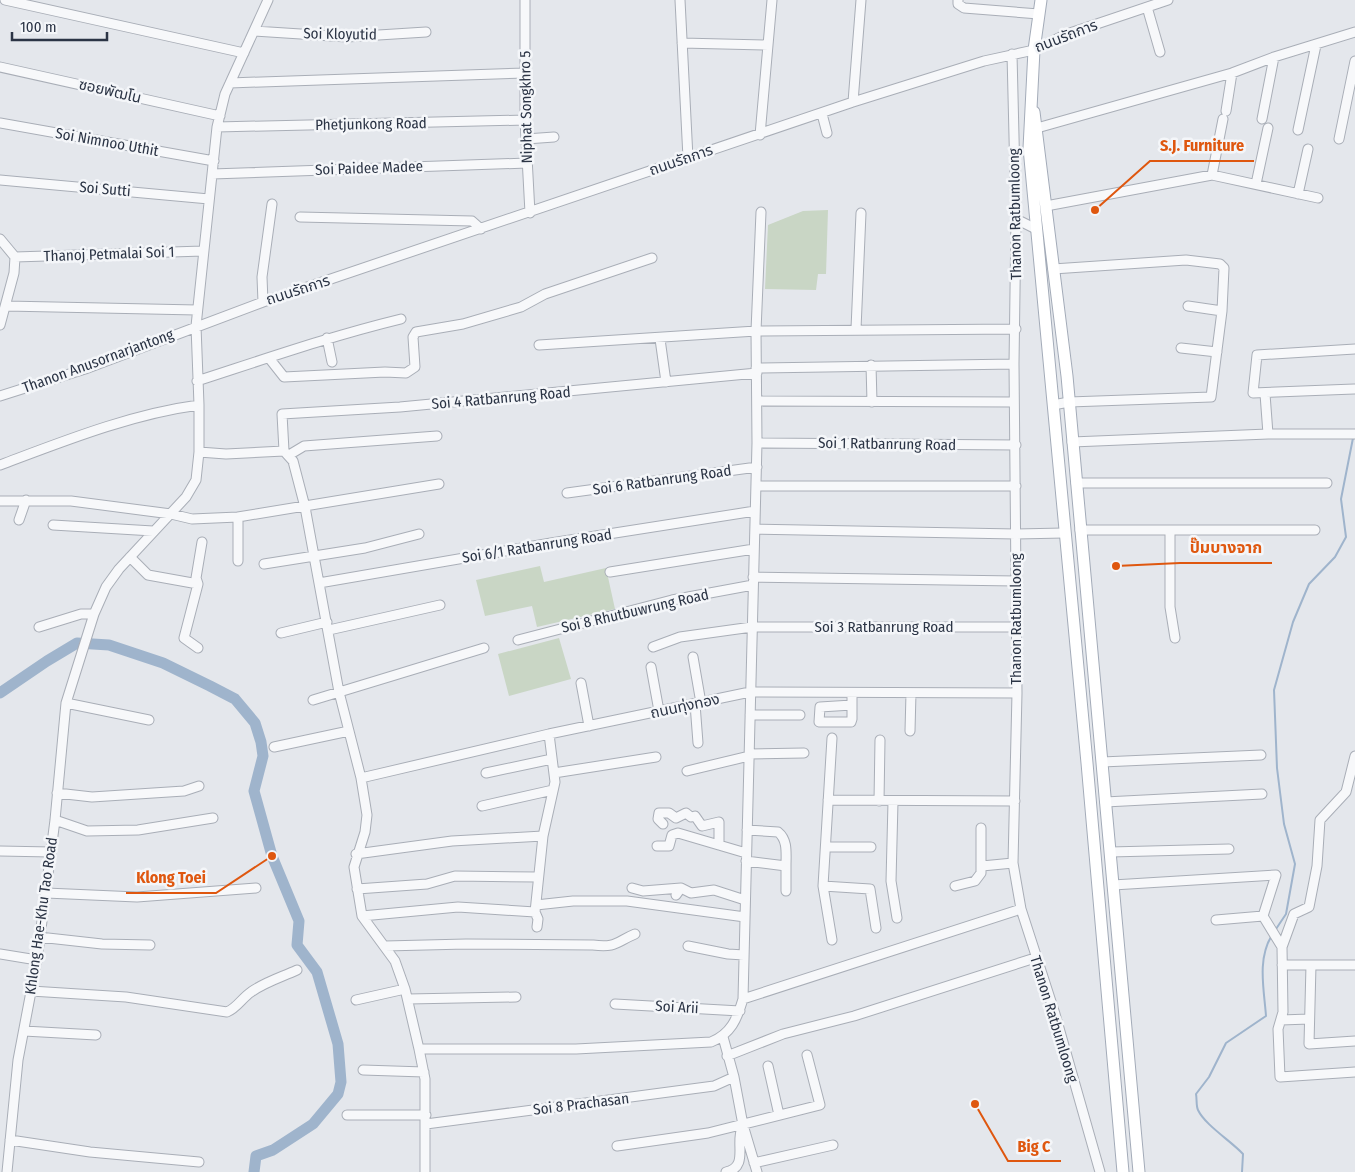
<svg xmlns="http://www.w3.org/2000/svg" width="1355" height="1172" viewBox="0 0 1355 1172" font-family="'Fira Sans Condensed','Noto Sans Thai',sans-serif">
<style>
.green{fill:#c9d6c5}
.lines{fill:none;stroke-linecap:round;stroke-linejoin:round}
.stream{stroke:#9fb4cc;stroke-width:2}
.river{stroke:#9fb4cc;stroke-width:11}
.minor-casing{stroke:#a9aeb7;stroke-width:11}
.major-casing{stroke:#a3abb8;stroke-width:13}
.minor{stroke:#f7f8fa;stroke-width:9}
.major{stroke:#fff;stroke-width:11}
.labels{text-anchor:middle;stroke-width:5;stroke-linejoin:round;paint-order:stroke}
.street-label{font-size:15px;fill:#2b3445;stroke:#f4f6f9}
.leader{fill:none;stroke:#df570f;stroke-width:2}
.callout-dot{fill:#df570f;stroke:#f4f6f9;stroke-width:2}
.callout-label{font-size:16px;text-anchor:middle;font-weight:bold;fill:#df570f;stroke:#f4f6f9;stroke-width:5;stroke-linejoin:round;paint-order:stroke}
</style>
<rect width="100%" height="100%" fill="#e4e7ec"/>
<!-- green -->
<path class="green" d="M828,210L826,274H818L816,290L765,289L768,225L803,211Z
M540,566L544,582L606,568L615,609L537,627L532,606L485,616L476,580Z
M559,638L571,679L509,696L498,654Z"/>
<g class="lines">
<!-- stream -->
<path class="stream" d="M1276,929L1286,914L1295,864L1284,824L1277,768L1274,690L1293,622L1309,584L1335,557L1346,537L1341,499L1353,438
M1242,1172L1243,1154C1231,1141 1205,1125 1198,1110C1196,1106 1197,1099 1196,1094L1209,1077L1226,1043L1266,1016C1264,989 1257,959 1272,935"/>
<!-- river -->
<path class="river" d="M0,693L47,661L77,643L109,645L163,663L210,686L235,699L255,723L261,742L263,756L254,791L272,856L299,921L297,945L317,972L338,1044L341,1082L338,1094L313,1124L273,1150L256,1156L254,1172"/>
<!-- minor casing -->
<g class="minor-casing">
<path id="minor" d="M5,0L244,53
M525,0V120L530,213
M680,0L688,158
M958,0V4L964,8L1039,14
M1147,7L1160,52
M254,31L347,37L426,32
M682,43L768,45
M1012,54L1016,219L1014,364L1017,693L1013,863L1021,909L1055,1014L1100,1172
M0,67L220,116
M230,83L525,73
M853,102L861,0
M1226,111L1232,73
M822,114L827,133
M1262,119L1274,57
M0,123L214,161
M217,127L525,120
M1037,128L1232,73L1274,57L1355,32
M1298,130L1316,45
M760,135L772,0
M526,139L554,137
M1339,139L1355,61
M212,174L527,163
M1212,175L1223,119
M0,180L209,199
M1256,184L1268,128
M1298,194L1308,149
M1046,206L1212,175L1318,198
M300,217L472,221L481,229
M1016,219L1036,229
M0,239L15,257L14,273L0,325
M15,257L203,251
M263,302L262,277L272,204
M6,306L197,310
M1188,306L1222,311
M856,329L861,213
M327,338L332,362
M660,339L666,382
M539,345L756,331L1016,329
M1181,348L1217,352
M269,358L284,377L385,372L406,373L415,367L413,337L416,332L463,324L521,307L545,294L652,258
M871,365L872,402
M756,368L1014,364
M197,381C265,359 331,336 401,319
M1354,389L1253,393L1257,355L1355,349
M1265,394L1268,434
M0,396L85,369L263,302L853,102L984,61L1034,50L1067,34L1168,0
M757,401L1014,402
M1053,405L1069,402L1211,397L1222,311L1224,268L1220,264L1186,260L1053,269
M1072,442L1268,434H1355
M757,443L1016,445
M284,451L282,414L400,407L757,373
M199,452L226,454L284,451L293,461L305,507L339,692L361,778L367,815L365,832L354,867L362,916L395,961L405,989L419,1049L425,1079V1172
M289,455L304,446L437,436
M0,465C64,441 131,414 199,405
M1076,483H1327
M756,486H1016
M567,493L757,467
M0,501H71L171,514L192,519L238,517
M19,520L26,500
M53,525L153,531
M755,529L1016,534L1064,533
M1080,530H1315
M1170,530V607L1175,638
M130,557L148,575L198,584L184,638L198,648
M238,561V517L439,484
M264,564L365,548L419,534
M610,572L754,549
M753,577L1016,581
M319,583L551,543L755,511
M198,584L196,578L202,542
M39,627L81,614H94
M329,630L440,605
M281,633L327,622
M518,640L672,600L753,585
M653,647L680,637L752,627H1016
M693,657L701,703
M651,667L659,711
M581,683L589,726
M313,700L484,648
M66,703L149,720
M695,704L698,743
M852,705L820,707L819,722H851L852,719V693
M750,715H800
M910,731L911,693
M274,747L349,731
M749,754L804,753
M1355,756L1346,792L1320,820L1317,866L1309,907L1294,914L1282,947L1283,1012L1278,1029L1280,1077L1355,1072
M1102,762L1261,755
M687,771L749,756
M486,773L552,759
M554,773L656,757
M361,778L549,734L750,692L1017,693
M57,793L92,797L184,791L199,786
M828,800L1015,801
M879,801L880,740
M893,802L891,881L897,918
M1105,802L1262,794
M482,806L553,790
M55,820L87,831L138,830L213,818
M663,824L658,819L659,813H669L676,818L686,813L691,817L695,816L702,826L719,822V845
M657,846H669L672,835L678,833L746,853
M826,847H871
M0,851L51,852
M1110,852L1229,849
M356,854L452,841L543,836
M746,861L786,866C786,853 788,840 778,832L747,830
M786,866V891
M982,866L1013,863
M1113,885L1276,875L1263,916
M823,886L870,889L876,928
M955,886L975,881L981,873V828
M632,888L643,891L681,888L676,895
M681,888L691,893L714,890L745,900
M357,889L427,884L455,876L538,877
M46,893L137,897L256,888
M536,905L573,901H627L745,917
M362,916L458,907L535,912
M1263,916L1282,947
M1216,920L1263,916
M537,927L538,919L535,912L543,836L555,782L549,734
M39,937L102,944L150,945
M832,940L823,886L832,738
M385,946L466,944L593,945C616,948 616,942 635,934
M688,946L728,954L744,955
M0,954L37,960
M1282,965H1355
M1311,965L1309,1044L1355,1041
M31,991L126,997L227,1012C237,1008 242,998 251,992C265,982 282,977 297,970
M408,999L516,997
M743,999L1021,909
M356,1000L405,989
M615,1004L740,1011
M1281,1020L1309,1019
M24,1031L96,1035
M723,1037L734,1077L743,1125L757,1172
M419,1049H576L711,1042C731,1034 737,1019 743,999L757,443L756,331L761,212
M727,1056L783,1034L854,1016L1035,958
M768,1066L779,1115
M363,1070L424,1072
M347,1115H426
M426,1124L714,1086L734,1077
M10,1140L90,1152L199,1162
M617,1146L708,1133L820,1105L807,1055
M754,1163L833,1145
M7,1172L18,1060L37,960L55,820L66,703L94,614L106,587L119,569L186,497L196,480L199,452V405L196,326L217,127L225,94L268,0
M726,1172C749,1167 735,1143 742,1128"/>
</g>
<!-- major casing -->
<g class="major-casing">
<path id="major" d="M1041,0L1034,50L1029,148L1087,763L1123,1172
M1034,112L1067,376L1139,1172"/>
</g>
<!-- minor -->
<use href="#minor" class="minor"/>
<!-- major -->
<use href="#major" class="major"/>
</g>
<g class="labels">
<!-- street labels -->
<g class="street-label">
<text transform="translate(340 34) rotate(1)" y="5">Soi Kloyutid</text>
<text transform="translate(1066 36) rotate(-21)" y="5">ถนนรัถการ</text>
<text transform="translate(110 91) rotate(13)" y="5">ซอยพัฒโน</text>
<text transform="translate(526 107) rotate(-91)" y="5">Niphat Songkhro 5</text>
<text transform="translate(371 124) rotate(-1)" y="5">Phetjunkong Road</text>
<text transform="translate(107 142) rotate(10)" y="5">Soi Nimnoo Uthit</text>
<text transform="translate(681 160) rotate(-19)" y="5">ถนนรัถการ</text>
<text transform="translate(369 168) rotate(-2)" y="5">Soi Paidee Madee</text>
<text transform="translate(105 189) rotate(5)" y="5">Soi Sutti</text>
<text transform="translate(1015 214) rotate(-91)" y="5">Thanon Ratbumloong</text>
<text transform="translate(109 254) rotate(-2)" y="5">Thanoj Petmalai Soi 1</text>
<text transform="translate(298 290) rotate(-18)" y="5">ถนนรัถการ</text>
<text transform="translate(98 361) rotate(-20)" y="5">Thanon Anusornarjantong</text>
<text transform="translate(501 398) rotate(-5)" y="5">Soi 4 Ratbanrung Road</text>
<text transform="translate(887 444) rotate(1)" y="5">Soi 1 Ratbanrung Road</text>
<text transform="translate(662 480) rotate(-8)" y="5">Soi 6 Ratbanrung Road</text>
<text transform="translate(537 546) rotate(-9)" y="5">Soi 6/1 Ratbanrung Road</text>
<text transform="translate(635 611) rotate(-13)" y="5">Soi 8 Rhutbuwrung Road</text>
<text transform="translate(1016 619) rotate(-90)" y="5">Thanon Ratbumloong</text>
<text x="884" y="632">Soi 3 Ratbanrung Road</text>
<text transform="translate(685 706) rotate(-12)" y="5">ถนนทุ่งทอง</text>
<text transform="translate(41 916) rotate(-82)" y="5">Khlong Hae-Khu Tao Road</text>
<text transform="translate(677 1007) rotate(3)" y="5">Soi Arii</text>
<text transform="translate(1054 1019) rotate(73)" y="5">Thanon Ratbumloong</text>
<text transform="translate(581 1104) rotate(-7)" y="5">Soi 8 Prachasan</text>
</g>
</g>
<!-- callouts -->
<path class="leader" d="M1095 210L1150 161H1254M1116 566L1180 563H1272M272 856L216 893H126M975 1104L1008 1161H1061"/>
<g class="callout-dot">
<circle cx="1095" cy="210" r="5"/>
<circle cx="1116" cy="566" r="5"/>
<circle cx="272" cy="856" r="5"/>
<circle cx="975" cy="1104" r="5"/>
</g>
<g class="callout-label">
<text x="1202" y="151">S.J. Furniture</text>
<text x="1226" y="553">ปั๊มบางจาก</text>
<text x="171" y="883">Klong Toei</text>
<text x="1034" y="1152">Big C</text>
</g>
<!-- scale -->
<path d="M12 32v8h95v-8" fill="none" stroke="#2b3445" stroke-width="2.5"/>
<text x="20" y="32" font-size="15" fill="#2b3445" stroke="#f4f6f9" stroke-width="4" paint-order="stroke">100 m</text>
</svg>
